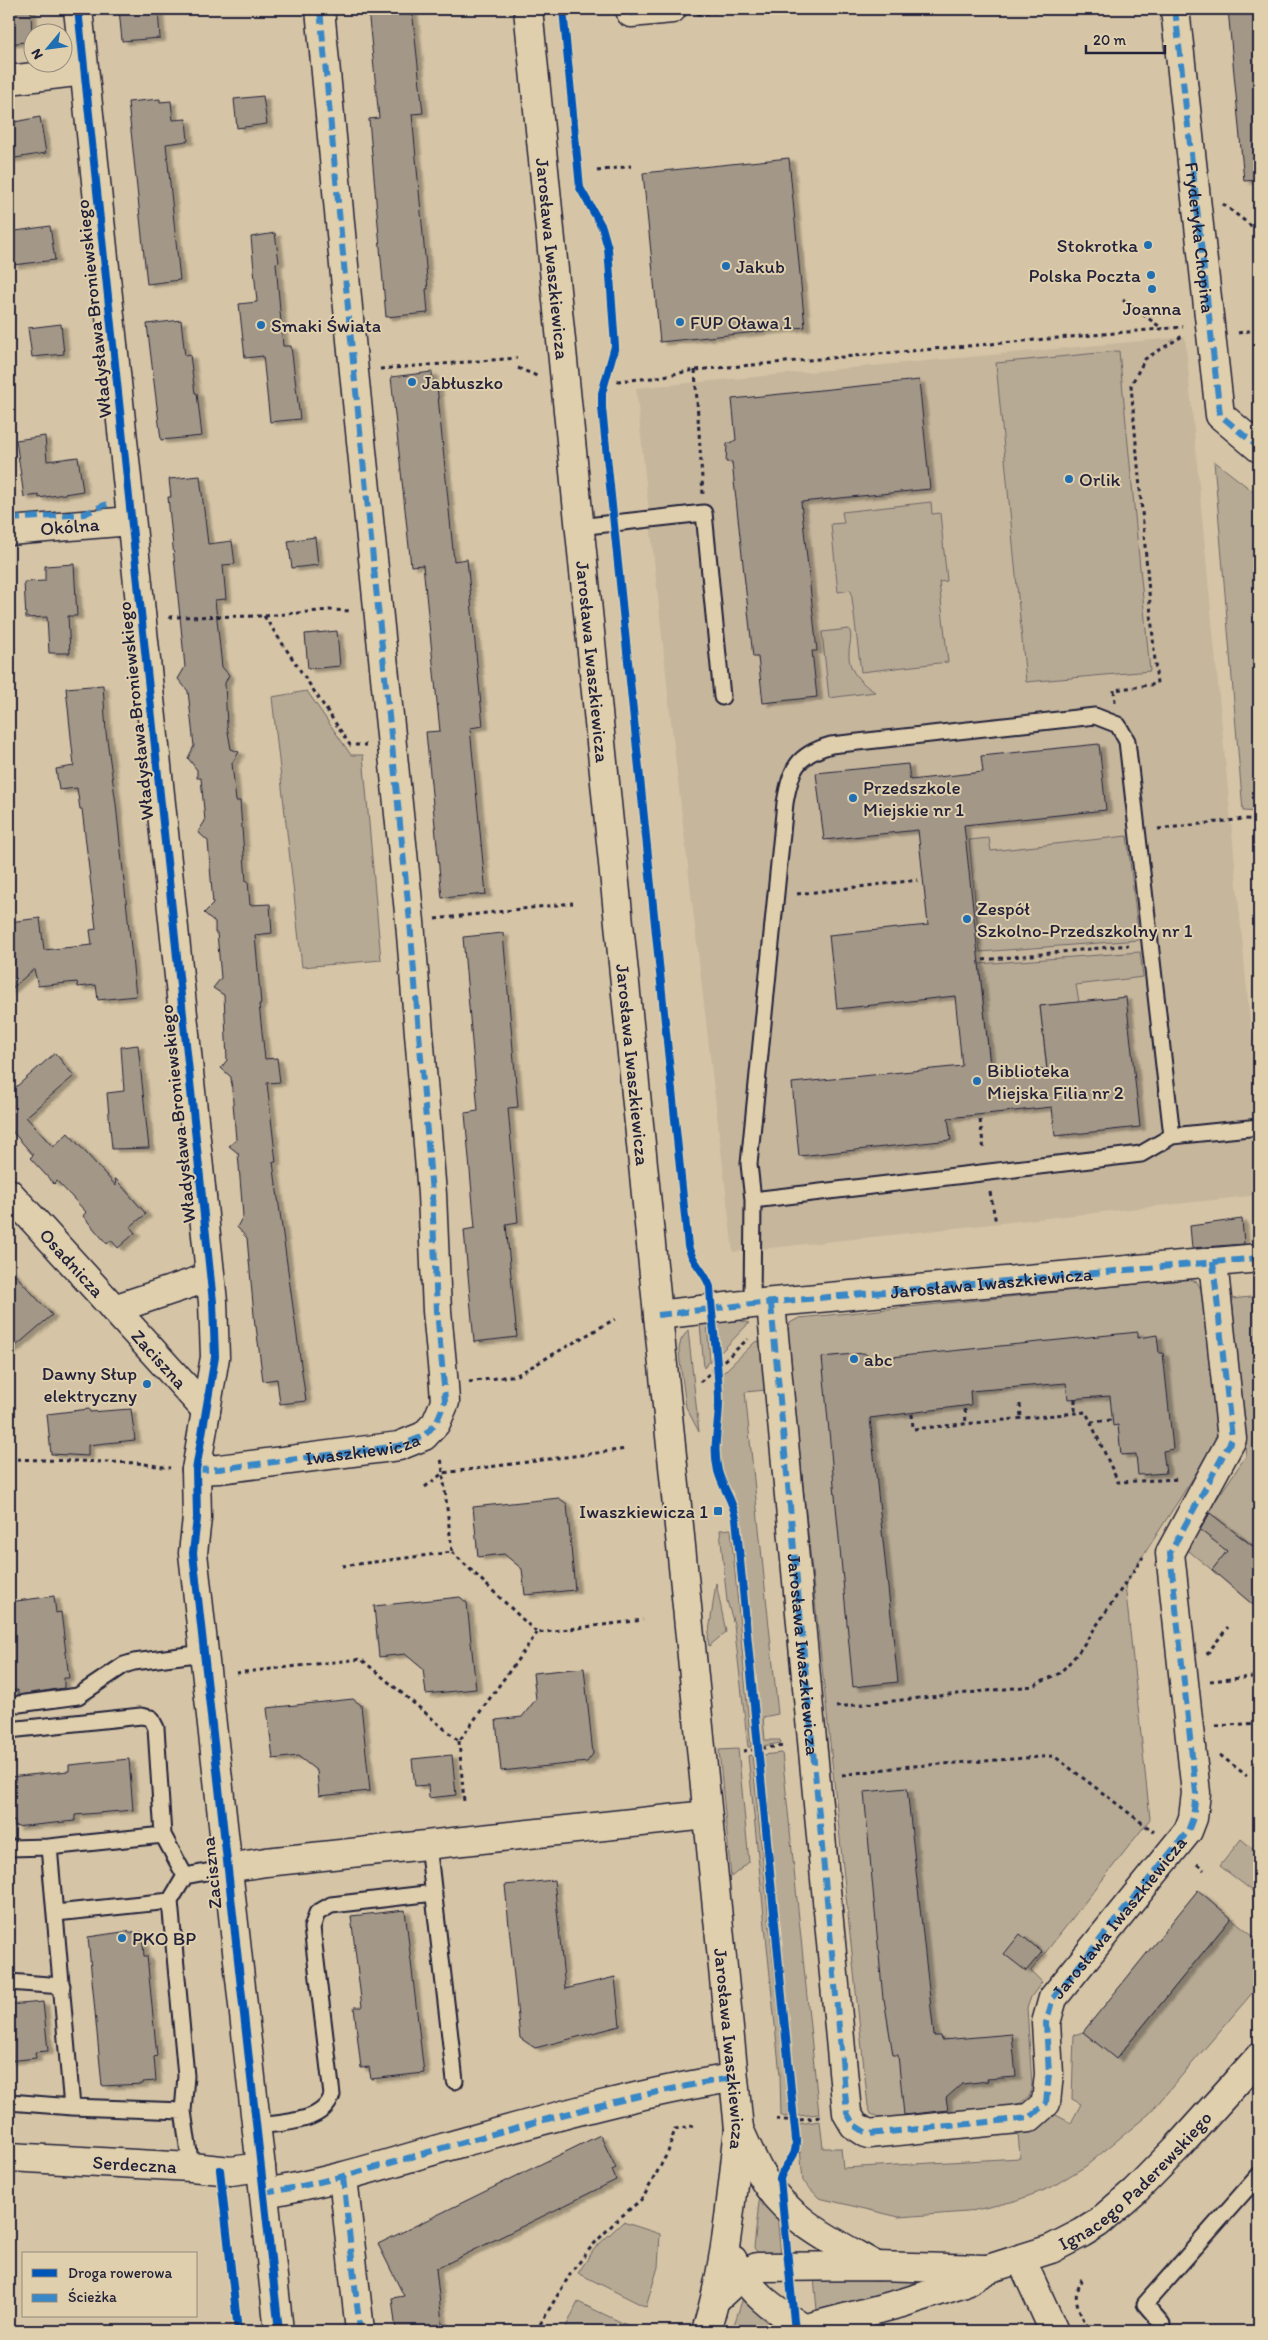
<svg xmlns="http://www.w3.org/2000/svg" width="1268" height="2340" viewBox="0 0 1268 2340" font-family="Itim,sans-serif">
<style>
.built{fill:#c6b69c}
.green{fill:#b7aa94;stroke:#6c6668}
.building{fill:#a39787;stroke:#22223b;filter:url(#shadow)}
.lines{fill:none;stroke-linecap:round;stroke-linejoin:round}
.service-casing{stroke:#22223b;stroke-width:19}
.minor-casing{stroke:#22223b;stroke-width:31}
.tertiary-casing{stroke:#22223b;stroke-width:31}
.path{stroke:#22223b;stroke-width:3;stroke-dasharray:4 4;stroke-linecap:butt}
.service{stroke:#e0cfac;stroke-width:15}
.minor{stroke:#e0cfac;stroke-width:28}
.tertiary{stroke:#e0cfac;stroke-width:28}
.quiet{stroke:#3887c6;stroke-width:6;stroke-dasharray:12 6;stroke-linecap:butt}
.cycleway-casing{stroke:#e0cfac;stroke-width:11}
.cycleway{stroke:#0057b8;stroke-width:8}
.poi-dot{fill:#1f6fb2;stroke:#e0cfac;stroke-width:2}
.labels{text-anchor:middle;stroke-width:4;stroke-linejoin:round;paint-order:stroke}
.street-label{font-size:19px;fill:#22223b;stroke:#e0cfac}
.poi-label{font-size:19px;fill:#22223b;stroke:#e0cfac;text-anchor:start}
</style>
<defs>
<filter id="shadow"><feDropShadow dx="5.5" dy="3" stdDeviation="1" flood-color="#0004"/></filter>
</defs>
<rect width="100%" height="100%" fill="#d5c4a5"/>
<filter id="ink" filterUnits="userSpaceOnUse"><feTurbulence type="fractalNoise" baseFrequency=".02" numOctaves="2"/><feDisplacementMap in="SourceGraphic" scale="10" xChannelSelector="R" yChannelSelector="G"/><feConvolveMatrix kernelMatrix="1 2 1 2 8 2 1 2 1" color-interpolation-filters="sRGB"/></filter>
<g filter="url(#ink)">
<!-- built -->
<path class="built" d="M1185,337L1259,1117V1195L733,1252L671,721L636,388Z"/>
<!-- green -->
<path class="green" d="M1119,351L1150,671L1026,682L996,363Z
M1214,461L1259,496V812L1243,811Z
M931,502L932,514L940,513L947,581L939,582L948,662L861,672L851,590L838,592L831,524L844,523L842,512Z
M849,629C853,637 849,644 849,653C848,671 861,683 875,692L829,698L822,632Z
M307,691L351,755H363L381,960L302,967L272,697Z
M1127,836L1139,940L980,952L969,840L989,838L991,851Z
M1140,952L1143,977L1076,985L1079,1002L1040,1006L1049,1090L1033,1071L991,1075L979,964Z
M1187,1279L1197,1282L1203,1293L1217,1438L1193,1478L1125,1584L1150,1819L1031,1971L1042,1982L1031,1997L1027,2008L1032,2084L1030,2095L1021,2103C980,2111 910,2132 871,2114L868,2106L787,1332L790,1323L799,1318Z
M1259,1296V1551L1240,1535L1212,1570L1184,1547L1246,1456L1232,1299Z
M738,1320L749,1323L720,1353L717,1322Z
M707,1323L710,1361L704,1368L700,1324Z
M688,1330L699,1432L686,1407L680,1361L679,1349L681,1340Z
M760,1341L766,1390L745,1392L778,1714L763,1717L765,1740H780L781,1743L762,1746L739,1510L722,1470L720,1451L723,1415L721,1375L755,1342Z
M731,1529L751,1747H748L734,1624L727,1601L720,1530Z
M716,1583L726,1632L709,1646L708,1639Z
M738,1749L749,1862L731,1877L719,1750Z
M782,1753L819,2114L798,2116L762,1755Z
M752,1755L789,2116L784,2117L781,2115L780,2075L748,1756Z
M1241,1839L1259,1854V1896L1220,1866Z
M1231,1918L1259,1940V1985L1149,2114L1086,2166L1050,2188L1015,2201L967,2212L899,2217L819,2198L803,2181L798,2124L820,2121L823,2148H841L843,2168L1020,2158L1018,2132L1037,2130L1054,2114L1071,2123L1081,2104L1072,2099L1074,2035L1083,2032L1117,2058Z
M760,2193L777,2215L781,2256L760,2255L754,2248Z
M623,2222L660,2234L658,2267L646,2307L578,2273L595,2248Z
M814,2277H954L817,2310Z
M744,2295L778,2327L762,2331H732Z
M578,2302L629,2326L626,2331H564Z"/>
<!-- building -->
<path class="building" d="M9,9H31L32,41L9,44Z
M119,9H158L160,38L122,41Z
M368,9H412L423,113L412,114L428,289H426L428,313L386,317L369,119L379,118Z
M1228,9H1259V180L1244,181Z
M263,96L267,124L237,128L234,99Z
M160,99V102L171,101L173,120L186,119L188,141L166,144L180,280L147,284L128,102Z
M40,117L46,153L9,159V123Z
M789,158L805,327L660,342L643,173Z
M50,226L55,260L13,265L9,232Z
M275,233L279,262L276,263L283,346H291L300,419L270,422L263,356L245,358L239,304L257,302L251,237Z
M181,320L185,356L190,355L195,393H197L202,436L161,440L147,324Z
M61,324L64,354L32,357L28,328Z
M432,372L433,387L437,386L454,561L467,559L483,726L470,728L486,894L442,898L426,732L440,731L423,565L411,566L391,377Z
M919,380L930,489L801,502L817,651H812L817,697L763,703L758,657H753L732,462H726L727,444L736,440L732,399Z
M45,436L47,461L78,457L83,491L39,498V495L24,497L16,440Z
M200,476L208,544L232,541L235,564L223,565L226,599L215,600L222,667L229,675L225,683L227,726L231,749L239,752L232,763L236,801H240L246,881H248L250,905L270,904L272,933L255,935L261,1004H259L265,1059L277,1058L280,1082L267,1083L276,1162H273L306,1401L280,1404L277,1379L263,1381L256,1326H255L247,1238L237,1227L243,1216L238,1153L229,1146L236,1140L231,1077L221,1068L227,1060L224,995L213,988L221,978L217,933H215V922L204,913L213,904L208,841L198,832L205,821L201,778H197V770L188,758L194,746L188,691L178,679L185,667L168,497H171L169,479Z
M315,537L318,565L292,568L288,541Z
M74,564L77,616H68L70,653H49L47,617L26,618L24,582L45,581V566Z
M337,631L340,666L308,669L305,634Z
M103,685L106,732L116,804L136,996L98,1000L96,985L78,987L77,982L38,986L34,969L9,991V922L40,918L44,950L92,945L90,930L96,929L82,809H80L77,788L59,790L56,769L74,766L66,688Z
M1099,744L1106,810L964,825L991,1075L1047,1069L1040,1006L1126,997L1140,1127L1055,1136L1052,1107L948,1118L951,1140L799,1156L792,1083L962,1066L955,996L837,1009L829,935L928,925L918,830L824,840L816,773L908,764L910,780L983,772L981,756Z
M503,933L518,1107L508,1108L518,1222L506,1224L517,1337L474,1342L464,1230L475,1228L465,1113L478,1111L463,937Z
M138,1045L149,1148L112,1149L107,1093L124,1091L121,1047Z
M55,1053L74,1076L26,1117L53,1147L68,1133L116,1186L115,1178L146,1214L130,1227L135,1233L118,1248L111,1240L107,1244L83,1216L86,1212L57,1181L54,1184L30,1158L33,1155L11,1130L9,1132V1093Z
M1242,1219L1244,1244L1192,1248L1190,1226Z
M9,1268L52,1315L9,1352Z
M1138,1332V1338L1157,1335L1159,1353H1163L1173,1449L1163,1451L1166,1473L1138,1475L1136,1454L1121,1455L1118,1425L1113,1426L1110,1396L1068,1399L1066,1383L970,1391L971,1405L870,1418L898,1682L853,1687L822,1357L864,1353L871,1358H882Z
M89,1409L90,1412L131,1409L135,1440L88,1445V1456L51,1454L47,1414Z
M559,1498L567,1504L575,1590L525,1595L522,1569L504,1554L478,1557L473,1507Z
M1210,1513L1259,1551V1610L1212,1570L1227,1551L1200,1530Z
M54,1596L56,1613L61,1612L69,1678H64V1688L18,1695V1690L9,1691V1602Z
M460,1597L467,1603L476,1689L426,1694L423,1669L405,1654L379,1657L374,1606Z
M584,1668L593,1754L587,1762L501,1771L496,1720L522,1717L536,1699L533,1673Z
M353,1699L361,1705L370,1791L319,1796L317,1771L298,1756L273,1759L267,1708Z
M452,1755L456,1795L429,1798L428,1785L415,1786L412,1759Z
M129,1759L133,1810L75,1815V1821L15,1827V1821L9,1822V1777L69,1771V1765Z
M907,1788L934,2036H941L942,2040L1012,2034L1016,2077L987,2079L988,2081L962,2084L946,2098L948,2110L904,2115L898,2055H893L884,1999H883L864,1792Z
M554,1880L565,1989L615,1977L620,2026L535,2048L520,2038L505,1885Z
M1198,1890L1231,1918L1116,2059L1083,2032Z
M405,1910L424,2073L371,2079L369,2067L361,2068L354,2007H362L351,1916Z
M129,1931V1933L142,1932L144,1956H147L157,2056L154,2057L156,2081L143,2082V2084L102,2086L88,1937Z
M1020,1934L1042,1952L1026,1971L1004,1954Z
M43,2002L48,2051L35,2052L36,2058L9,2061V2005Z
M600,2135L616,2168L612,2170L616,2180L436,2269L443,2331H396L392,2298L404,2296L378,2244Z"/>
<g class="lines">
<!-- service casing -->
<g class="service-casing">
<path id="service" d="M578,527L704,513L722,697
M753,1200L1141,1154L1172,1136
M752,1304L753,1200L749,1164L785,803C791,769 796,755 831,745L1095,716L1118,725L1127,741L1172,1136L1259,1127
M19,1704L78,1696L124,1665L134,1662L204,1653
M9,1730L141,1716L151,1718L156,1728L163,1835L185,1876L227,1868
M428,1844L455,2081
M9,1848L49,1847
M170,1901L185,1876
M9,1982L62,1986
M9,2102L72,2107L183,2111L186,2076L170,1901L56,1913
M72,2107L49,1847L163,1835
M183,2111L191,2167
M257,2126C280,2123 324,2123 332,2095L312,1928L317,1913L331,1905L434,1893
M1162,2324L1145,2304L1259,2175"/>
</g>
<!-- minor casing -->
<g class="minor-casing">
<g id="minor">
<path d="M630,9L631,13L672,9"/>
<path id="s1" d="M1175,9L1220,415L1259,448"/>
<path d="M9,80L84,71"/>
<path id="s2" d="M9,531L131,521"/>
<path id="s3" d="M9,1193L206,1410"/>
<path d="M771,1304L847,2113L854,2125L868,2134L1029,2118L1046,2103L1049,2074L1046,2023L1053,1998L1188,1831L1193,1818L1196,1793L1170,1553L1232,1439L1213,1262"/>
<path d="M114,1309L210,1277"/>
<path id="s4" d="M658,1315L752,1304L1259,1258"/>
<path d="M196,1470L219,1469L399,1446L424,1436L436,1423L445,1402L444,1386L437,1311L432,1194L410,922L354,372L320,9"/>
<path d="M227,1868L266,1862L707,1815"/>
<path id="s5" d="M9,2157L191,2167L231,2171L261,2167"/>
<path d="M343,2177L360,2331"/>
<path d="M264,2193C333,2182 399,2160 467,2141C554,2117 643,2092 732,2078"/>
<path d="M1021,2259L1054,2331"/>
<path d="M733,2260C749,2293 774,2309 803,2328"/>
<path d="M716,2299L741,2276L757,2267L876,2266L984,2269"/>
<path id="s6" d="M795,2331L902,2303L962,2284L988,2269L1051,2249L1082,2233L1098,2223L1135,2191L1177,2148L1259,2057"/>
</g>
</g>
<!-- tertiary casing -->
<g class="tertiary-casing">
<g id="tertiary">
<path d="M78,9L213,1302L215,1357L196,1470L197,1518L193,1553L279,2331"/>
<path id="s7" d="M528,9L739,2129C731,2197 727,2265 706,2331"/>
<path d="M739,2129C747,2146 754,2164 764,2180C789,2221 836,2243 876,2266"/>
</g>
</g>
<!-- path -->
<path class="path" d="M697,14L758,9
M597,171L631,166
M1223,204L1259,232
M1123,300L1163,329
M1238,333L1259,329
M518,368L537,376
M380,369L517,358
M695,370L703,494
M617,381L653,378L695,370L1183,327
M264,616L350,745H366
M169,617L264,616L330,610L352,611
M1115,702L1114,690L1157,684L1131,385L1145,359L1184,335
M1158,829L1244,819L1259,820
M797,894L918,880
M435,919L573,903
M983,960L1129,945
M980,1120L984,1151
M990,1192L996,1223
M469,1382L517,1375L615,1319
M700,1382L748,1339
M1075,1399V1413
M1020,1404L1021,1418
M965,1409L966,1423
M912,1414L913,1429L1086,1412L1118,1482L1180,1479
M1091,1422L1112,1420
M9,1459L138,1463L170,1468
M425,1487L443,1473L441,1457
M452,1552L537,1633L643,1620
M342,1566L452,1552L443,1473L627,1449
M1207,1654L1228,1627
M236,1673L361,1659L459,1741L537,1633
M1210,1681L1252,1677
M836,1707L1033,1686L1060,1673L1078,1653L1143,1557
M1216,1726L1258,1723
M459,1741L464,1802
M762,1748L786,1746
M743,1751L752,1750
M1220,1755L1247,1776
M842,1775L900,1767L1054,1756L1154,1832
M1197,1864L1204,1870
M776,2119L794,2121L820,2117
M1082,2279C1069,2297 1081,2314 1090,2331
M536,2331L571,2273L592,2246L616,2221L643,2198L668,2152L675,2129L693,2126"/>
<!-- service -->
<use href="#service" class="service"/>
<!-- minor -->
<use href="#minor" class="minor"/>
<!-- tertiary -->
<use href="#tertiary" class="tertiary"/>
<!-- quiet -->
<g class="quiet">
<path d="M630,9L631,13L672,9"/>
<path d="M1175,9L1220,415L1259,448"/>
<path d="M9,519L84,514L107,504"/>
<path id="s8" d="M771,1304L847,2113L854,2125L868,2134L1029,2118L1046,2103L1049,2074L1046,2023L1053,1998L1188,1831L1193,1818L1196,1793L1170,1553L1232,1439L1213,1262"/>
<path d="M658,1315L752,1304L1259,1258"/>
<path id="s9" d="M196,1470L219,1469L399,1446L424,1436L436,1423L445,1402L444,1386L437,1311L432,1194L410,922L354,372L320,9"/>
<path d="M343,2177L360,2331"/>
<path d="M264,2193C333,2182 399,2160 467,2141C554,2117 643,2092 732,2078"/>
</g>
<!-- cycleway casing -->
<g class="cycleway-casing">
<path id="cycleway" d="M78,9L213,1302L215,1357L196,1470L197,1518L193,1553L279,2331
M563,9L580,188L602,227L608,248L615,346L602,393V408L688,1246C692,1263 705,1271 710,1287C712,1325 719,1364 719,1402C719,1427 712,1446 718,1471C722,1487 733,1500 736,1518L794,2121C795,2131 798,2144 794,2154C789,2164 783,2168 780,2179L795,2331
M220,2170L238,2331"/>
</g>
<!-- cycleway -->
<use href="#cycleway" class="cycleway"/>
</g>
</g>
<!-- markers -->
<g class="poi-dot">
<circle cx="1148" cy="245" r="5"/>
<circle cx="726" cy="266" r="5"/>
<circle cx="1151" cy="275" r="5"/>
<circle cx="1152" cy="289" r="5"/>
<circle cx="680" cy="322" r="5"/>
<circle cx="261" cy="325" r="5"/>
<circle cx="412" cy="382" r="5"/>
<circle cx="1069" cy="479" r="5"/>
<circle cx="853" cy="798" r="5"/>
<circle cx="967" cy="919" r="5"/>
<circle cx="977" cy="1081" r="5"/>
<circle cx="854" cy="1359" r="5"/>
<circle cx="147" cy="1384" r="5"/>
<rect x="713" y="1506" width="10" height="10" rx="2.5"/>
<circle cx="122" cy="1938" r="5"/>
</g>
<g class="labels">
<!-- street labels -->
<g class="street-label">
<text dy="7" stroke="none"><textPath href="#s1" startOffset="230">Fryderyka Chopina</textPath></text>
<text dy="7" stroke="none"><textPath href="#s7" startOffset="251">Jarosława Iwaszkiewicza</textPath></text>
<text transform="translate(93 309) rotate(-96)" y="7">Władysława Broniewskiego</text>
<text dy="7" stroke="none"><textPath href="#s2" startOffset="61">Okólna</textPath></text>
<text dy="7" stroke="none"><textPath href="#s7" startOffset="656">Jarosława Iwaszkiewicza</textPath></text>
<text transform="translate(135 711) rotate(-96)" y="7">Władysława Broniewskiego</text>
<text dy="7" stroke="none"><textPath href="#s7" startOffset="1061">Jarosława Iwaszkiewicza</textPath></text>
<text transform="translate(177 1114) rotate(-96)" y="7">Władysława Broniewskiego</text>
<text dy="7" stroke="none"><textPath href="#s3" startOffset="94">Osadnicza</textPath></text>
<text dy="7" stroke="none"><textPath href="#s4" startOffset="335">Jarosława Iwaszkiewicza</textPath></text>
<text dy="7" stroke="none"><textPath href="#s3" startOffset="224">Zaciszna</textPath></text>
<text dy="7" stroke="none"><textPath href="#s9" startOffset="168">Iwaszkiewicza</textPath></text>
<text dy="7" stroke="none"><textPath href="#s8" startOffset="352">Jarosława Iwaszkiewicza</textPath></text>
<text transform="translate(211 1873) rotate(-96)" y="7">Zaciszna</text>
<text dy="7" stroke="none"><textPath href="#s8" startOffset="1238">Jarosława Iwaszkiewicza</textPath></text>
<text dy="7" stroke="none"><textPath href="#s7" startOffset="2050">Jarosława Iwaszkiewicza</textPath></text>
<text dy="7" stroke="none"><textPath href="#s5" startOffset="126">Serdeczna</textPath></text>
<text dy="7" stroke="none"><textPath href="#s6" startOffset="379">Ignacego Paderewskiego</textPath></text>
</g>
<!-- poi labels -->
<g class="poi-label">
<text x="1138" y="252" text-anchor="end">Stokrotka</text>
<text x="736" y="273">Jakub</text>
<text x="1141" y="282" text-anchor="end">Polska Poczta</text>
<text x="1152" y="315" text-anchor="middle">Joanna</text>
<text x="690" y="329">FUP Oława 1</text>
<text x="271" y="332">Smaki Świata</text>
<text x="422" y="389">Jabłuszko</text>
<text x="1079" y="486">Orlik</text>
<text x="863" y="794">Przedszkole<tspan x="863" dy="22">Miejskie nr 1</tspan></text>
<text x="977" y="915">Zespół<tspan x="977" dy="22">Szkolno-Przedszkolny nr 1</tspan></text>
<text x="987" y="1077">Biblioteka<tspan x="987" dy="22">Miejska Filia nr 2</tspan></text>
<text x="864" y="1366">abc</text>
<text x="137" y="1380" text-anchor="end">Dawny Słup<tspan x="137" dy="22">elektryczny</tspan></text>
<text x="708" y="1518" text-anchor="end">Iwaszkiewicza 1</text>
<text x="132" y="1945">PKO BP</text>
</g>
</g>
<!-- margin -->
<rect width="1268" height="2340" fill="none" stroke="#e0cfac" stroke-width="30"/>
<rect x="15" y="15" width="1238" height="2310" fill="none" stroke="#22223b" stroke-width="2" filter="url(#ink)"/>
<!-- legend -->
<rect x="22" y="2252" width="175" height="65" fill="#e0cfac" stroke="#948a7f"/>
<rect x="32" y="2269" width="25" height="8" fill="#0057b8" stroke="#948a7f"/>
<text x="68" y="2278" font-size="15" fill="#22223b">Droga rowerowa</text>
<rect x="32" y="2294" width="25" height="8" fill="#3887c6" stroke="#948a7f"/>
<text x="68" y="2302" font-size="15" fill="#22223b">Ścieżka</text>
<!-- north arrow -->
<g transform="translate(48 48) rotate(241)"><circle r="24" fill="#e0cfac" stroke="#948a7f"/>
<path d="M0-4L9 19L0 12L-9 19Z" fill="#1f6fb2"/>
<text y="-8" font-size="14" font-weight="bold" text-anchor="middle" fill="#22223b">N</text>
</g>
<!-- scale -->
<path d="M1086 45v8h79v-8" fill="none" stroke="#22223b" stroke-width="2.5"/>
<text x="1093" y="45" font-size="15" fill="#22223b" stroke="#e0cfac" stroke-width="4" paint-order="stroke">20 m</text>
</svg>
